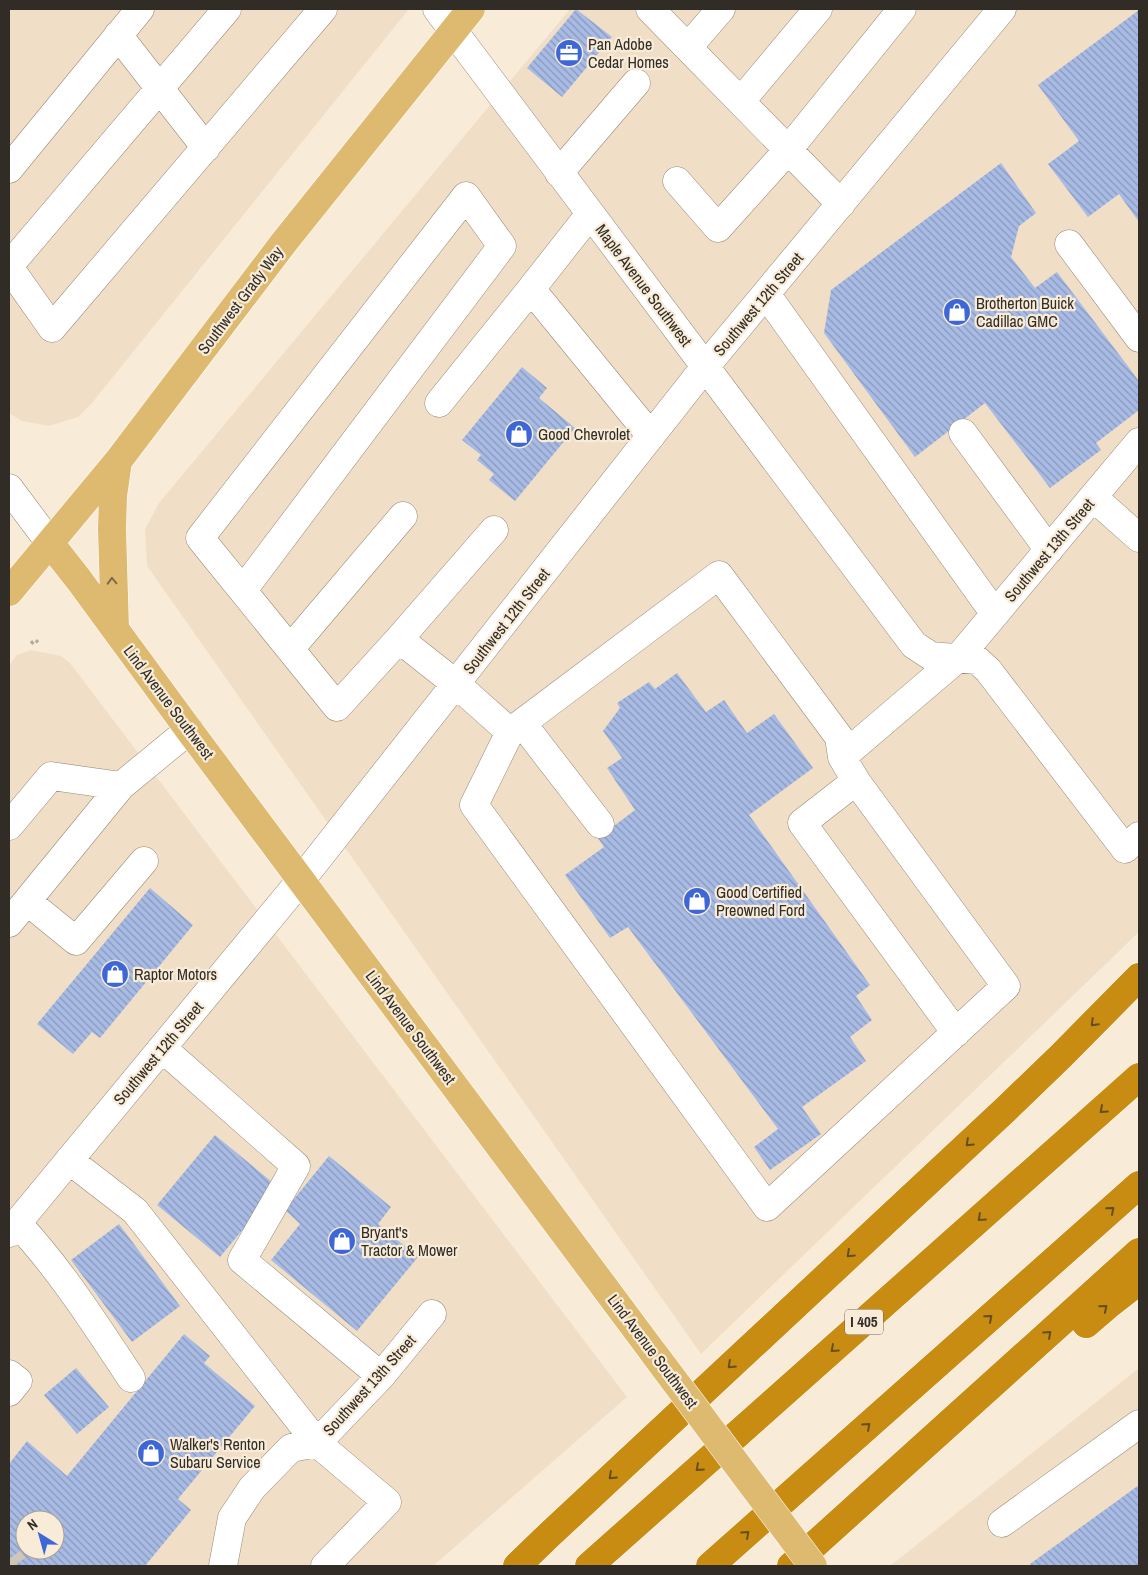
<svg xmlns="http://www.w3.org/2000/svg" width="1148" height="1575" viewBox="0 0 1148 1575" font-family="'Archivo Narrow',sans-serif">
<style>
.built{fill:#f0dfc6;fill-rule:evenodd}
.building{fill:url(#building-back-hatch);fill-rule:evenodd}
.lines{fill:none;stroke-linecap:round;stroke-linejoin:round}
.minor-tunnel{stroke:#d0c6b5;stroke-width:28;stroke-dasharray:28 14;stroke-linecap:butt}
.minor-casing{stroke:#968a7a;stroke-width:29}
.major-casing{stroke:#fff;stroke-width:29}
.highway-casing{stroke:#fff;stroke-width:29}
.path{stroke:#b4aa9b;stroke-width:3;stroke-dasharray:4 4;stroke-linecap:butt}
.minor{stroke:#fff;stroke-width:28}
.major{stroke:#ddba70;stroke-width:28}
.highway{stroke:#c78c11;stroke-width:28}
.major-bridge-casing{stroke:#fff;stroke-width:29;stroke-linecap:butt}
.major-bridge{stroke:#ddba70;stroke-width:28}
.oneway{stroke:#7e6c47}
.oneway2{stroke:#664e1e}
.labels{text-anchor:middle;stroke-width:4.5;stroke-linejoin:round;paint-order:stroke}
.shield{fill:#f8ecd9;stroke:#6d665b;stroke-width:1}
.shield-label{font-size:15px;font-weight:bold;fill:#312c25}
.poi-label{font-size:16px;fill:#312c25;stroke:#f8ecd9;text-anchor:start}
.street-label{font-size:16px;fill:#312c25;stroke:#f8ecd9}
</style>
<defs>
<pattern id="building-back-hatch" width="6" height="6" patternUnits="userSpaceOnUse" patternTransform="scale(1.25)"><rect width="6" height="6" fill="#a8bbe5"/><path d="M-1 5l2 2M0 0l6 6M5-1l2 2" fill="none" stroke="#8998b9"/></pattern>
</defs>
<rect width="100%" height="100%" fill="#f8ecd9"/>
<!-- built -->
<path class="built" d="M9,9H409L92,403L78,417L49,426L22,421L9,413Z
M570,9H1139V932L701,1354L147,566L145,529L159,503Z
M31,650L61,656L70,663L627,1397L433,1566H9V665L17,655ZM25,1520H55V1550H25Z
M1139,1368V1566H890Z"/>
<!-- building -->
<path class="building" d="M576,9L612,37L562,97L527,68Z
M1139,10V222L1119,194L1088,217L1048,164L1079,141L1038,85Z
M1001,163L1036,213L1019,226L1011,257L1035,288L1057,272L1139,381V410L1096,443L1101,450L1050,488L985,403L915,457L824,333L831,290Z
M522,367L547,388L539,398L575,428L515,501L489,480L494,474L477,460L481,455L462,440Z
M677,673L706,712L724,700L747,733L774,714L813,768L749,815L870,985L856,996L872,1020L850,1037L866,1061L802,1107L821,1134L770,1170L754,1147L778,1129L628,927L610,938L565,875L604,847L598,838L635,810L607,768L622,758L603,731L620,708L617,703L649,682L655,689Z
M150,888L193,925L100,1038L92,1032L73,1054L37,1024Z
M215,1135L278,1187L220,1257L157,1205Z
M329,1156L391,1207L378,1224L418,1257L357,1331L271,1260L300,1224L285,1210Z
M119,1224L180,1306L132,1342L71,1260Z
M184,1334L210,1356L204,1363L255,1406L178,1499L191,1510L145,1566H9V1464L27,1441L67,1476ZM25,1520H55V1550H25Z
M76,1368L109,1407L77,1434L44,1395Z
M1139,1485V1566H1032L1030,1564Z"/>
<g class="lines">
<!-- minor-tunnel -->
<path class="minor-tunnel" d="M9,1559L14,1566"/>
<!-- minor casing -->
<g class="minor-casing">
<path id="minor" d="M437,9L914,645L931,656L977,660L988,670L1125,849L1139,836
M650,9L841,204
M118,35L206,148
M688,47L721,9
M741,101L818,9
M9,169L140,9
M559,173L636,83
M677,181L718,228L788,150L902,9
M590,214L531,289L651,436
M1069,244L1139,338
M9,266L227,9
M9,267L52,328L323,9
M766,294L995,614
M439,403L531,289
M963,433L1049,550
M9,488L50,543
M1093,497L1139,538
M243,590L502,246L466,196L200,538L337,707L399,639L456,684L510,732L474,805L767,1207L1006,986L856,781L842,757L839,737L719,575L510,732
M399,639L494,530
M290,649L403,516
M522,723L600,824
M842,757L958,658L1139,442
M856,781L802,823L956,1033
M9,826L51,776L121,786L189,730
M27,901L76,941L144,861
M9,923L121,786
M162,1048L296,1166L242,1260L381,1376
M69,1160L135,1211L317,1443L387,1502L325,1566
M17,1223C61,1270 95,1324 131,1378
M9,1233L301,880L705,367L1002,9
M9,1374L18,1381L9,1392
M1002,1523L1139,1424
M223,1566L232,1518L252,1488L291,1448L317,1443L381,1376L432,1314"/>
</g>
<!-- major casing -->
<g class="major-casing">
<path id="major" d="M50,543L79,580L189,730L655,1355
M9,592L118,461L285,241L471,9
M115,629L112,529L113,496L118,461"/>
</g>
<!-- highway casing -->
<g class="highway-casing">
<path id="highway" d="M1086,1324L1107,1306L1139,1281
M517,1566L548,1536L1005,1110L1061,1056L1139,977
M589,1566L1139,1077
M710,1566L1139,1185
M791,1566L1139,1252"/>
</g>
<!-- path -->
<path class="path" d="M31,641L34,645L38,640"/>
<!-- minor -->
<use href="#minor" class="minor"/>
<!-- major -->
<use href="#major" class="major"/>
<!-- highway -->
<use href="#highway" class="highway"/>
<!-- major-bridge casing -->
<g class="major-bridge-casing">
<path id="major-bridge" d="M655,1355L813,1566"/>
</g>
<!-- major-bridge -->
<use href="#major-bridge" class="major-bridge"/>
</g>
<!-- one-way arrows -->
<defs><path id="oneway-chevron" d="M-2-3.5L2.5 0L-2 3.5" fill="none" stroke-width="1.6" stroke-linecap="round" stroke-linejoin="round" transform="scale(1.25)"/></defs>
<use class="oneway" href="#oneway-chevron" transform="translate(112 581) rotate(-92)"/>
<g class="oneway2">
<use href="#oneway-chevron" transform="translate(1094 1023) rotate(135)"/>
<use href="#oneway-chevron" transform="translate(1103 1110) rotate(138)"/>
<use href="#oneway-chevron" transform="translate(969 1143) rotate(137)"/>
<use href="#oneway-chevron" transform="translate(1111 1210) rotate(-41)"/>
<use href="#oneway-chevron" transform="translate(981 1218) rotate(138)"/>
<use href="#oneway-chevron" transform="translate(850 1254) rotate(137)"/>
<use href="#oneway-chevron" transform="translate(1104 1308) rotate(-40)"/>
<use href="#oneway-chevron" transform="translate(989 1318) rotate(-41)"/>
<use href="#oneway-chevron" transform="translate(1048 1334) rotate(-42)"/>
<use href="#oneway-chevron" transform="translate(834 1349) rotate(138)"/>
<use href="#oneway-chevron" transform="translate(731 1365) rotate(137)"/>
<use href="#oneway-chevron" transform="translate(867 1426) rotate(-42)"/>
<use href="#oneway-chevron" transform="translate(699 1468) rotate(138)"/>
<use href="#oneway-chevron" transform="translate(612 1476) rotate(137)"/>
<use href="#oneway-chevron" transform="translate(746 1534) rotate(-42)"/>
</g>
<!-- icons -->
<defs>
<g id="office-disc" transform="scale(1.4375)"><circle r="9.5" fill="#3d66d7" stroke="#f8ecd9"/><path d="M-6-3h4V-5.5h4V-3h4V5H-6ZM-1-4.5V-3h2v-1.5ZM-6 0V1H6V0Z" fill="#fff"/></g>
<g id="shop-disc" transform="scale(1.4375)"><circle r="9.5" fill="#3d66d7" stroke="#f8ecd9"/><path d="M-5-2.5h2.3a2.7 3.5 0 0 1 5.4 0H5L5.5 6h-11ZM-1.5-2.5h3a1.5 2.3 0 0 0-3 0Z" fill="#fff"/></g>
</defs>
<g fill-rule="evenodd">
<use href="#office-disc" x="569" y="53"/>
<use href="#shop-disc" x="957" y="312"/>
<use href="#shop-disc" x="519" y="434"/>
<use href="#shop-disc" x="697" y="901"/>
<use href="#shop-disc" x="115" y="974"/>
<use href="#shop-disc" x="342" y="1241"/>
<use href="#shop-disc" x="151" y="1453"/>
</g>
<g class="labels">
<!-- shield labels -->
<rect class="shield" x="845" y="1309.5" width="38" height="25" rx="4"/>
<g class="shield-label">
<text x="864" y="1327">I 405</text>
</g>
<!-- poi labels -->
<g class="poi-label">
<text x="588" y="50">Pan Adobe<tspan x="588" dy="18">Cedar Homes</tspan></text>
<text x="976" y="309">Brotherton Buick<tspan x="976" dy="18">Cadillac GMC</tspan></text>
<text x="538" y="440">Good Chevrolet</text>
<text x="716" y="898">Good Certified<tspan x="716" dy="18">Preowned Ford</tspan></text>
<text x="134" y="980">Raptor Motors</text>
<text x="361" y="1238">Bryant's<tspan x="361" dy="18">Tractor &amp; Mower</tspan></text>
<text x="170" y="1450">Walker's Renton<tspan x="170" dy="18">Subaru Service</tspan></text>
</g>
<!-- street labels -->
<g class="street-label">
<text transform="translate(644 285) rotate(53)" y="6">Maple Avenue Southwest</text>
<text transform="translate(240 300) rotate(-53)" y="6">Southwest Grady Way</text>
<text transform="translate(758 304) rotate(-50)" y="6">Southwest 12th Street</text>
<text transform="translate(1049 550) rotate(-50)" y="6">Southwest 13th Street</text>
<text transform="translate(506 621) rotate(-52)" y="6">Southwest 12th Street</text>
<text transform="translate(169 702) rotate(53)" y="6">Lind Avenue Southwest</text>
<text transform="translate(411 1027) rotate(53)" y="6">Lind Avenue Southwest</text>
<text transform="translate(158 1053) rotate(-50)" y="6">Southwest 12th Street</text>
<text transform="translate(653 1351) rotate(53)" y="6">Lind Avenue Southwest</text>
<text transform="translate(369 1385) rotate(-48)" y="6">Southwest 13th Street</text>
</g>
</g>
<!-- border -->
<rect width="1148" height="1575" fill="none" stroke="#312c25" stroke-width="20"/>
<!-- north arrow -->
<g transform="translate(40 1535) rotate(323)"><circle r="24" fill="#f8ecd9" stroke="#a89f91"/>
<path d="M0-4L9 19L0 12L-9 19Z" fill="#3d66d7"/>
<text y="-8" font-size="14" font-weight="bold" text-anchor="middle" fill="#312c25">N</text>
</g>
</svg>
